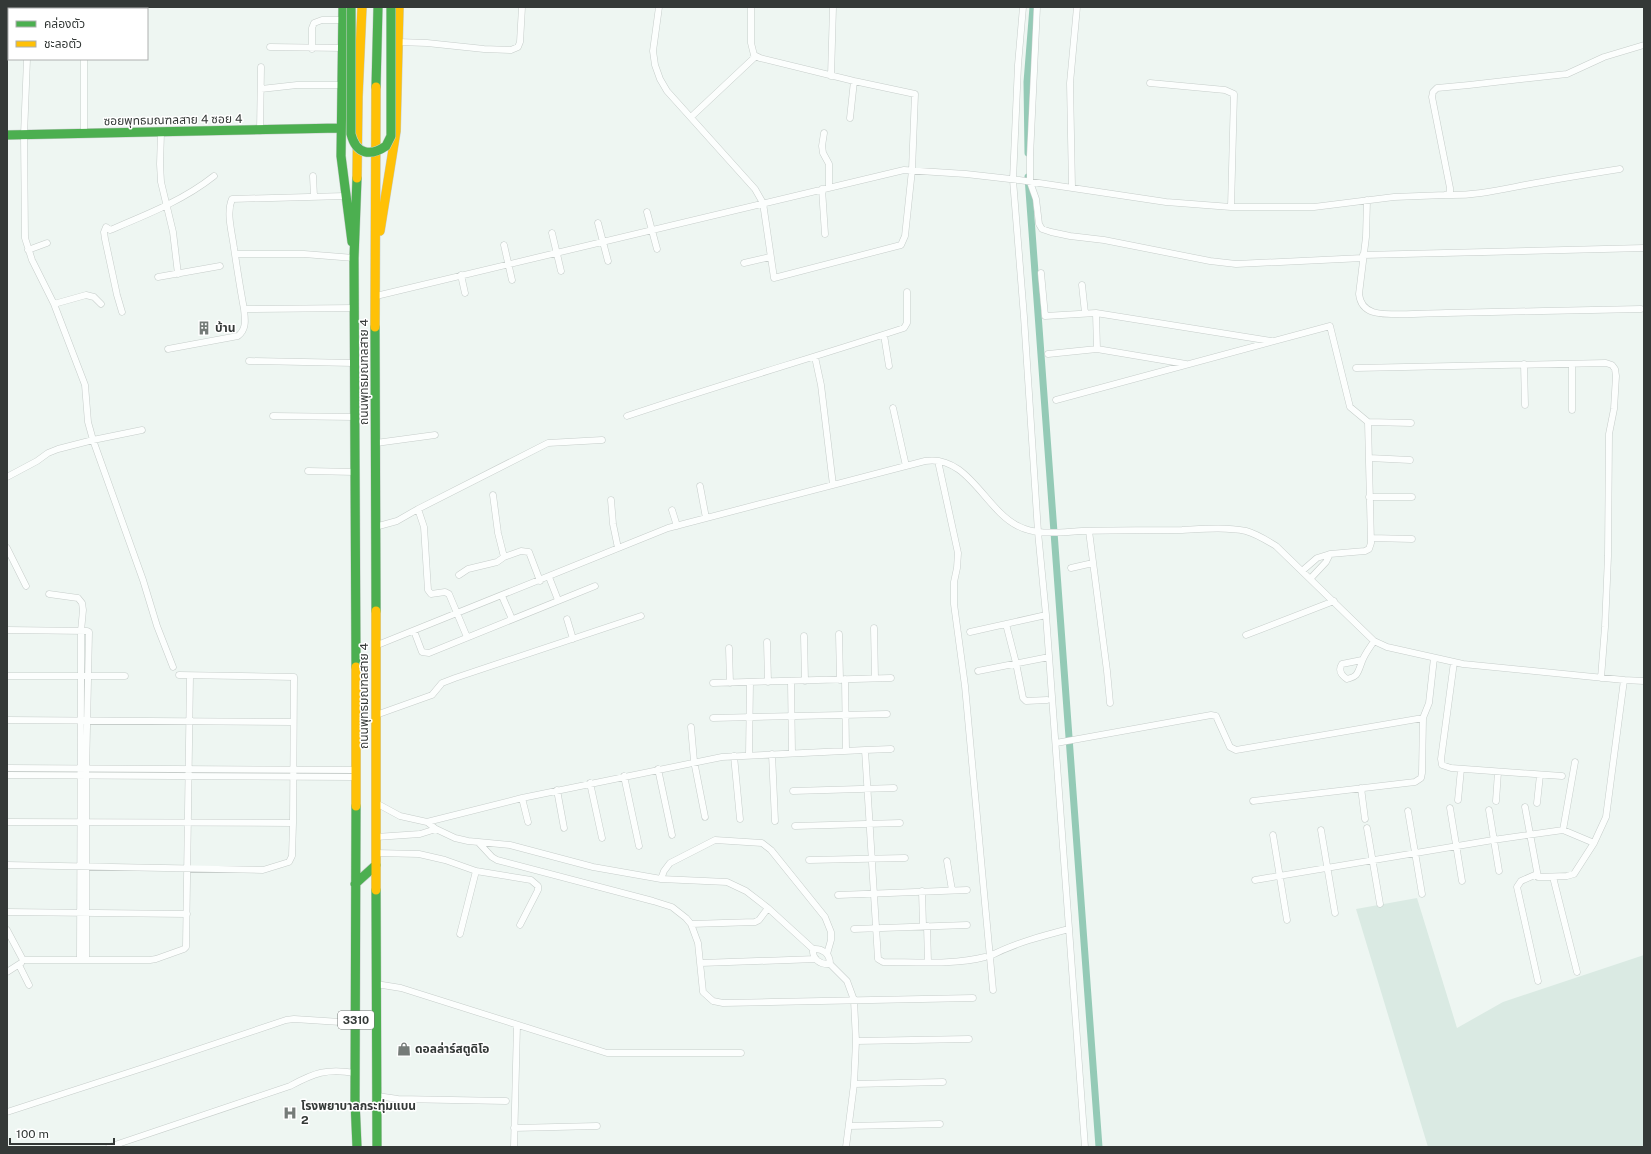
<svg xmlns="http://www.w3.org/2000/svg" width="1651" height="1154" viewBox="0 0 1651 1154" font-family="'Public Sans','Noto Sans Thai',sans-serif">
<style>
.built{fill:#daeae3}
.lines{fill:none;stroke-linecap:round;stroke-linejoin:round}
.canal{stroke:#94cab6;stroke-width:7}
.street-casing{stroke:#c6cdca;stroke-width:7}
.fast-casing{stroke:#c6cdca;stroke-width:10}
.slow-casing{stroke:#c6cdca;stroke-width:10}
.street{stroke:#fcfefd;stroke-width:6}
.fast{stroke:#4caf50;stroke-width:9}
.slow{stroke:#ffc107;stroke-width:9}
.fast-bridge-casing{stroke:#ccd0ce;stroke-width:10;stroke-linecap:butt}
.fast-bridge{stroke:#4caf50;stroke-width:9}
.labels{text-anchor:middle;stroke-width:3;stroke-linejoin:round;paint-order:stroke}
.shield{fill:#fff;stroke:#717473;stroke-width:1}
.shield-label{font-size:11px;font-weight:bold;fill:#343937}
.street-label{font-size:12px;fill:#343937;stroke:#fff}
.poi-label{font-size:12px;font-weight:bold;fill:#343937;stroke:#fff;text-anchor:start}
</style>
<rect width="100%" height="100%" fill="#eef6f2"/>
<!-- built -->
<path class="built" d="M1417,898L1457,1028L1503,1002L1644,955V1147H1428L1356,909Z"/>
<g class="lines">
<!-- canal -->
<path class="canal" d="M1028,153L1027,82L1033,7
M1028,177L1099,1147"/>
<!-- street casing -->
<g class="street-casing">
<path id="street" d="M38,7L39,9
M130,7L131,9
M659,7L653,51L655,65L660,79L667,91L755,189L763,203L774,278L901,245L905,236L912,170L915,94L854,81L760,58L754,55L751,43V7
M1023,7L1018,65L1013,180L1024,317L1038,532L1046,615L1085,1147
M1037,7L1030,156V182L1036,199L1039,224L1042,229L1051,232L1070,236L1104,240L1210,261L1236,264L1363,258
M79,9L84,7
M7,37H9
M398,42L427,43L484,49L511,50L518,47L520,42L522,7
M270,47L343,48
M312,49V28L314,23L322,20H343
M27,59L24,135L25,238L32,260L54,304L85,385L88,422L93,440L143,580L157,626L173,667
M84,59V133
M831,76L833,7
M1150,83L1225,90L1234,94L1231,207
M261,89L297,85H342
M691,117L756,56
M850,118L854,81
M260,131L261,67
M161,133L160,164L161,182L173,232L178,274
M824,133L822,146L823,153L829,164V188
M313,176L314,197
M1072,188L1070,83L1077,7
M822,189L825,234
M1446,195C1473,196 1499,190 1525,185C1557,179 1588,174 1620,169
M1367,200L1366,237L1359,294C1360,303 1364,309 1373,312C1388,317 1429,313 1446,313C1511,312 1576,310 1641,309
M647,212L657,249
M598,223L608,261
M552,233L561,271
M504,245L512,280
M28,250L47,243
M235,254H304L354,258
M1363,255L1644,248
M744,263L770,257
M1041,273L1045,316L1096,313L1271,341
M461,275L465,293
M158,277L220,266
M1082,285L1085,313
M376,296L904,170L966,174L1019,180L1166,202L1231,207H1314L1394,197L1445,195L1450,193V188L1432,97L1433,92L1437,88L1469,85L1567,74L1604,57L1644,45
M54,304L86,295L94,297L101,304
M244,309C240,288 237,268 234,248C232,232 226,213 232,199L345,196
M122,312L117,295L105,239L104,232L106,227L110,230C146,215 184,200 214,176
M1096,313L1097,349
M884,335L889,366
M168,349L238,336C247,329 245,319 244,309L355,308
M1048,354L1097,349L1186,364
M815,357L821,385L833,485
M249,361L354,363
M1524,364L1525,405
M1356,368L1606,363L1612,365L1615,369L1616,376L1614,409L1609,434L1608,556L1605,627L1601,678
M1056,400L1330,326L1350,407L1368,422L1371,543L1369,549L1365,551L1330,554
M893,408L906,466
M1572,410V364
M273,416L355,417
M627,416C719,385 812,358 904,328L907,323V292
M1368,422L1411,423
M376,443L435,435
M1369,458L1410,460
M938,461L958,553L957,568L954,582V604L965,686L993,990
M308,471L355,472
M7,477L37,461L48,453L58,449L93,440L142,430
M700,486L706,518
M493,495L498,533L504,557L521,551L529,552L540,581
M1369,497H1412
M611,500L613,524L618,548
M418,509L548,443L602,440
M672,510L677,526
M375,527L397,521L418,509L424,527L428,590L431,594L445,592L449,594L467,637
M1089,531L1107,671L1110,703
M1371,538L1412,539
M7,548L26,586
M1071,568L1093,563
M1302,571L1317,558L1330,554L1326,562L1310,579
M459,575L468,569L497,562L504,557
M549,577L558,600
M49,594L78,598L82,603L83,610L81,631V676L80,959
M502,596L512,619
M567,619L573,639
M1006,624L1016,663L1023,698L1026,701L1047,700
M874,628L875,678
M7,630L87,631L89,632L86,774V959
M414,631L422,652L429,653L595,586
M970,632L1046,615
M839,634L840,680
M1246,635L1334,601
M804,636L805,681
M767,642L768,682
M375,646L668,528L925,461C968,454 985,510 1018,526C1037,536 1061,532 1082,531C1115,530 1149,530 1182,530C1203,529 1225,527 1246,531C1257,534 1266,540 1276,546L1374,641L1387,647L1463,664L1624,680L1644,681
M729,648L730,683
M1362,660L1342,664C1338,670 1341,675 1347,679C1350,678 1353,678 1356,675C1360,670 1361,662 1364,657C1367,651 1371,646 1374,641
M1454,662L1441,759L1442,765L1451,768L1562,776
M978,671L1049,657
M7,676H125
M845,679L846,751
M791,682L792,753
M713,683L891,678
M376,715L432,695L442,683L455,678L641,616
M713,718L887,714
M7,720L293,722
M691,727L694,761L705,817
M1056,743L1211,715L1216,716L1230,747L1236,750L1423,718
M891,749L865,750L878,959L883,962C915,962 955,965 985,957
M772,754L775,821
M749,755L750,682
M734,756L740,819
M7,768L355,770
M658,769L672,835
M7,775L355,777
M624,776L639,846
M590,783L602,838
M1361,788L1365,819
M557,790L564,828
M793,791L894,788
M522,798L528,822
M1458,800L1461,769
M1253,801L1415,782L1421,778L1422,773L1423,718L1429,703L1434,658
M1496,801L1498,772
M376,803L400,816L427,822L436,829L455,838L468,841L510,845L593,867L661,879L727,882L746,891L768,908L813,949C823,948 830,954 830,964
M1537,803L1540,775
M1525,807L1538,877L1567,876L1574,874L1594,843L1606,817L1624,680
M1450,808L1462,881
M1489,810L1499,871
M1408,811L1422,894
M7,822L293,823
M427,822L522,798L722,757L865,750
M795,826L900,823
M1367,828L1380,904
M1321,830L1335,913
M1563,830L1575,762
M1273,835L1287,920
M376,837L420,834L436,829
M479,843L492,857L497,860L653,901L672,907L686,918L691,924L698,943L703,992L713,1001L723,1003L771,1002L973,998
M376,853L419,854L445,860L476,871L531,880L538,886V890L520,925
M809,860L905,858
M947,861L952,890
M7,865L263,870L289,862L292,856L293,823L294,677L179,675
M1537,874L1521,881L1517,887L1538,981
M1553,877L1577,972
M661,879L664,871L670,863L715,840L762,843L771,850L825,917L831,932V940L827,954
M1255,880L1493,840L1563,830L1594,843
M922,891L923,926
M838,895L967,890
M7,912L187,914
M691,924L755,922L759,920L768,908
M927,926L928,962
M854,929L967,925
M7,930L23,960H150L156,959L184,949L186,947L190,676
M460,934L476,871
M813,949C812,959 820,965 830,964L847,981L854,1000L856,1041L854,1084L846,1147
M990,956C1015,943 1042,936 1069,929
M701,963L816,959
M19,965L29,985
M7,972L21,963
M376,984L401,988L607,1053H741
M856,1041L969,1039
M854,1084L943,1082
M377,1096L398,1099L506,1101
M7,1112L152,1065L286,1020L294,1019L356,1023
M849,1126L940,1124
M514,1128L597,1126
M109,1147L290,1086C314,1073 327,1068 355,1073
M514,1147L517,1025"/>
</g>
<!-- fast casing -->
<g class="fast-casing">
<path id="fast" d="M343,7L341,156L352,242
M376,87L378,7
M7,135L340,128
M375,327L376,611
M356,667L354,258L357,178
M356,806L355,1101L357,1147
M355,884L376,865
M376,890L377,1147"/>
</g>
<!-- slow casing -->
<g class="slow-casing">
<path id="slow" d="M357,178L358,97L362,7
M380,231L396,131L399,7
M375,327L376,87
M376,611V890
M356,806V667"/>
</g>
<!-- street -->
<use href="#street" class="street"/>
<!-- fast -->
<use href="#fast" class="fast"/>
<!-- slow -->
<use href="#slow" class="slow"/>
<!-- fast-bridge casing -->
<g class="fast-bridge-casing">
<path id="fast-bridge" d="M351,7V134C356,154 370,157 386,146L391,136V7"/>
</g>
<!-- fast-bridge -->
<use href="#fast-bridge" class="fast-bridge"/>
</g>
<!-- icons -->
<defs>
<g id="building-bare" transform="scale(1.08)"><path d="M-4-6H4V6H1V3H-1V6H-4ZM-2.5-4.3h1.7v1.8h-1.7ZM.8-4.3h1.7v1.8H.8ZM-2.5-1h1.7V.8h-1.7ZM.8-1h1.7V.8H.8Z" fill="#757b78" stroke="#fff" stroke-width="2.5" paint-order="stroke"/></g>
<g id="shop-bare" transform="scale(1.08)"><path d="M-5-2.5h2.3a2.7 3.5 0 0 1 5.4 0H5L5.5 6h-11ZM-1.5-2.5h3a1.5 2.3 0 0 0-3 0Z" fill="#757b78" stroke="#fff" stroke-width="2.5" paint-order="stroke"/></g>
<g id="hospital-bare" transform="scale(1.08)"><path d="M-5-5h3v3.5h4V-5h3V5h-3V1.5h-4V5h-3Z" fill="#757b78" stroke="#fff" stroke-width="2.5" paint-order="stroke"/></g>
</defs>
<g fill-rule="evenodd">
<use href="#building-bare" x="204" y="328"/>
<use href="#shop-bare" x="404" y="1049"/>
<use href="#hospital-bare" x="290" y="1113"/>
</g>
<g class="labels">
<!-- shield labels -->
<rect class="shield" x="338" y="1011" width="36" height="18" rx="3"/>
<g class="shield-label">
<text x="356" y="1024">3310</text>
</g>
<!-- street labels -->
<g class="street-label">
<text transform="translate(173 120) rotate(-1)" y="4">ซอยพุทธมณฑลสาย 4 ซอย 4</text>
<text transform="translate(364 372) rotate(-90)" y="4">ถนนพุทธมณฑลสาย 4</text>
<text transform="translate(364 696) rotate(-90)" y="4">ถนนพุทธมณฑลสาย 4</text>
</g>
<!-- poi labels -->
<g class="poi-label">
<text x="215" y="332">บ้าน</text>
<text x="415" y="1053">ดอลล่าร์สตูดิโอ</text>
<text x="301" y="1110">โรงพยาบาลกระทุ่มแบน<tspan x="301" dy="14">2</tspan></text>
</g>
</g>
<!-- border -->
<rect width="1651" height="1154" fill="none" stroke="#343937" stroke-width="16"/>
<!-- legend -->
<rect x="8" y="8" width="140" height="52" fill="#ffffff" stroke="#aeb0af"/>
<rect x="16" y="21" width="20" height="6" fill="#4caf50" stroke="#aeb0af"/>
<text x="44" y="28" font-size="12" fill="#343937">คล่องตัว</text>
<rect x="16" y="41" width="20" height="6" fill="#ffc107" stroke="#aeb0af"/>
<text x="44" y="48" font-size="12" fill="#343937">ชะลอตัว</text>
<!-- scale -->
<path d="M10 1138v6h104v-6" fill="none" stroke="#343937" stroke-width="2"/>
<text x="16" y="1138" font-size="12" fill="#343937" stroke="#ffffff" stroke-width="3" paint-order="stroke">100 m</text>
</svg>
